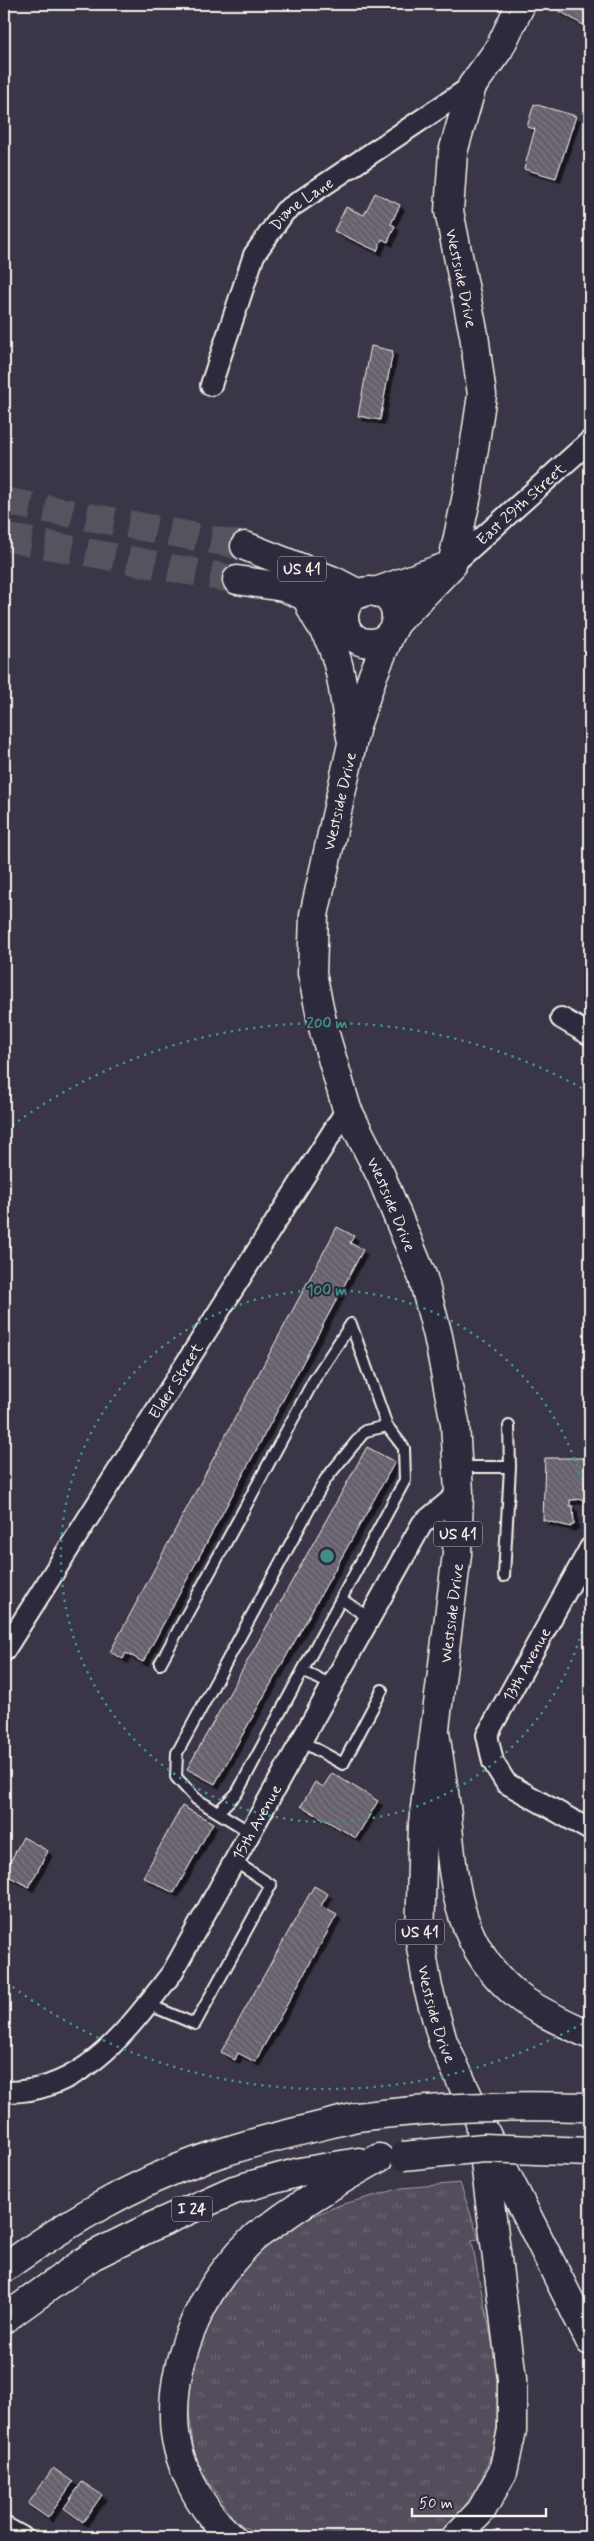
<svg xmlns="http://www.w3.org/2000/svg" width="594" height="2541" viewBox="0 0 594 2541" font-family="Mynerve,sans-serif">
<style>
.grass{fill:url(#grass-tufts);stroke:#a4a0a2}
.building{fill:url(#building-back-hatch);stroke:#f4f1e8;filter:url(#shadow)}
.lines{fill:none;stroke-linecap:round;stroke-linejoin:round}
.primary-tunnel{stroke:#57525f;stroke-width:28;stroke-dasharray:28 14;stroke-linecap:butt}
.lane-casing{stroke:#f4f1e8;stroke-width:14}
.street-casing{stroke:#f4f1e8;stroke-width:24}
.secondary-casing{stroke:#f4f1e8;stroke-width:31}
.primary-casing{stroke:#f4f1e8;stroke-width:31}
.highway-casing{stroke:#f4f1e8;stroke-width:31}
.lane{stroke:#2f2a3d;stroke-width:10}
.street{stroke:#2f2a3d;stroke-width:20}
.secondary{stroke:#2f2a3d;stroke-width:28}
.primary{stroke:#2f2a3d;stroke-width:28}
.highway{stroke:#2f2a3d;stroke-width:28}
.highway-bridge-casing{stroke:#f4f1e8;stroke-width:31;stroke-linecap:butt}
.highway-bridge{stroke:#2f2a3d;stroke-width:28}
.ring{fill:none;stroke:#3d8f86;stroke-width:2.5;stroke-dasharray:2.5 5}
.labels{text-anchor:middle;stroke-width:4;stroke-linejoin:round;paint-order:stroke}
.shield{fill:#2f2a3d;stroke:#b9b5b5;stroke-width:1}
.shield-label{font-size:15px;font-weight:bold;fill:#f4f1e8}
.street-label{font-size:16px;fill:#f4f1e8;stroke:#2f2a3d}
.centre{fill:#3d8f86;stroke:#2f2a3d;stroke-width:2.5}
.ring-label{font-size:15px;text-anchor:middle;font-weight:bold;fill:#3d8f86;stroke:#2f2a3d;stroke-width:4;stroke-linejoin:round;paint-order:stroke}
</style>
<defs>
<pattern id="grass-tufts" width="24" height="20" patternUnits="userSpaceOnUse" patternTransform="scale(1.25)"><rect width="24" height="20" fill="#534e5c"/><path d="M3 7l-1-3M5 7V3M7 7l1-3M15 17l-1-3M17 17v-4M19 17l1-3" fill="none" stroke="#6c6873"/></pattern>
<pattern id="building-back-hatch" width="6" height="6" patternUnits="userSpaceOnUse" patternTransform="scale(1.25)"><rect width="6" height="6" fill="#65616c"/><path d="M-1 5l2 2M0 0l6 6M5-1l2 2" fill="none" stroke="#7c7881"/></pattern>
<filter id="shadow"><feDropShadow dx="4.5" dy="4.5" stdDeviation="0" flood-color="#0009"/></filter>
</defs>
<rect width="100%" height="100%" fill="#3b3647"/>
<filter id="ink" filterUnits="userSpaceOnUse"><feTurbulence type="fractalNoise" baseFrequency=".02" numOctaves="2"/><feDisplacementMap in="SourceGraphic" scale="10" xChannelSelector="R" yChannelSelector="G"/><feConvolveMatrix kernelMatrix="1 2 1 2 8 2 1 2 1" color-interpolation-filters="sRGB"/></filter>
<g filter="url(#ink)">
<!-- grass -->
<path class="grass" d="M460,2183L479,2239L472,2240C484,2327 524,2411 473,2494C463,2509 447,2529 431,2537H261L235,2521L195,2461L188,2403L195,2355L208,2320L227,2286L260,2249L298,2222L340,2205L402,2188Z"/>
<!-- building -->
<path class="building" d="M559,4H590V12L583,25L556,9Z
M534,104L576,116L556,178L524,169L535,129L527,127Z
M375,193L400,205L391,224L395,226L388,242L382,239L377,251L334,231L346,207L364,215Z
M371,346L393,351L380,420L358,416Z
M337,1227L354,1236L350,1243L363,1250L143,1662L126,1653L123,1659L110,1652Z
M367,1447L395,1462L215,1784L187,1769Z
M545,1458H586V1499L570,1500V1506H573L574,1525H571V1527L543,1520Z
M332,1773L378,1801L356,1838L301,1806L315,1782L323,1787Z
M182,1806L213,1823L174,1893L143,1877Z
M23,1837L48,1851L29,1887L4,1874Z
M314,1886L328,1894L321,1906L337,1915L255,2062L238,2053L235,2060L221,2052Z
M53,2468L73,2482L48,2518L28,2504Z
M82,2482L102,2495L83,2522L64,2508Z"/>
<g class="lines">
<!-- primary-tunnel -->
<path class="primary-tunnel" d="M4,501L245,546
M4,537L237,580"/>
<!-- lane casing -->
<g class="lane-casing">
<path id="lane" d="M458,1467H510
M504,1576L510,1467L509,1426
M160,1664L314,1380L351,1324L387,1426
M303,1671L332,1685
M301,1741L343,1764L382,1690
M219,1811L237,1793L341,1599
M250,1832L196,1799L176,1777L177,1753L325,1480L365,1431L387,1426L404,1448L405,1480L341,1599L369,1618
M147,2004L195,2024L271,1885L234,1861"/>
</g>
<!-- street casing -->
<g class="street-casing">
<g id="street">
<path id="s1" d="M211,385L254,255L285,211L472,86"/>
<path id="s2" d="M452,565L590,441"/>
<path d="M561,1018L590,1035"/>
<path d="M590,1548L487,1735L493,1762L506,1783L590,1830"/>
<path id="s3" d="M4,1651L347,1109"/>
<path id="s4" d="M4,2091C13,2093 21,2091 30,2090C95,2079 134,2021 172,1973L422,1524L459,1493"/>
<path d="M4,2527L22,2537"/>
</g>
</g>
<!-- secondary casing -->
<g class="secondary-casing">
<path id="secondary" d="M452,565L467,495L482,395L474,335L449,211L453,152L472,86L499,49L521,4
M375,592L443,568
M395,624L452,565"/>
</g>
<!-- primary casing -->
<g class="primary-casing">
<g id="primary">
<path d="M245,546L334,581L359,594"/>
<path d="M237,580L283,587L322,603"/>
<circle cx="370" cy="617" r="26"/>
<path d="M307,595C310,613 325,628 332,646C343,672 345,709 351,737"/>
<path id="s5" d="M391,632L373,675L356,726L314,915L312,973L324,1031L347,1109L381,1176L423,1278L438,1336L455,1423L459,1493L457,1554L423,1823L420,1941L428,1988L443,2042L480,2122L590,2341"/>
</g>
</g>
<!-- highway casing -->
<g class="highway-casing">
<path id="highway" d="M435,1732C439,1760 444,1788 447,1816C454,1888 458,1948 519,1997C538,2012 569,2025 590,2035
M4,2268C66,2224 131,2184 203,2159C253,2141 305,2130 357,2117
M4,2319L92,2256L153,2226L234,2190L300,2172L359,2162
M231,2537C200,2510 174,2460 174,2417C173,2351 206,2283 254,2238C262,2231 273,2225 282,2218C313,2196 345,2177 379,2158
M456,2537L481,2511L503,2472L512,2430V2379L480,2122"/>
</g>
<!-- lane -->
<use href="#lane" class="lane"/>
<!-- street -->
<use href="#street" class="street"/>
<!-- secondary -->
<use href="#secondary" class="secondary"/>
<!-- primary -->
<use href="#primary" class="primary"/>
<!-- highway -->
<use href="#highway" class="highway"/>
<!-- highway-bridge casing -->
<g class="highway-bridge-casing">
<path id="highway-bridge" d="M357,2117C436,2107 505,2105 585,2107
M403,2156L484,2148L590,2152"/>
</g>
<!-- highway-bridge -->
<use href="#highway-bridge" class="highway-bridge"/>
</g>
</g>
<!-- distance rings -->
<g class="ring">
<path d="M590 1595A266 266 0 1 1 590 1517"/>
<path d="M589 2020A533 533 0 0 1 6 1982M6 1130A533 533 0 0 1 589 1092"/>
</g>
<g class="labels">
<!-- shield labels -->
<g class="shield">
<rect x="278" y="556.5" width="48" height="25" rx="4"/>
<rect x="434" y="1521.5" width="48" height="25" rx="4"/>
<rect x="396" y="1919.5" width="48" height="25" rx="4"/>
<rect x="172" y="2196.5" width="40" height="25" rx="4"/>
</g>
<g class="shield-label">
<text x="302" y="574">US 41</text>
<text x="458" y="1539">US 41</text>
<text x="420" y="1937">US 41</text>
<text x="192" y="2214">I 24</text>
</g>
<!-- street labels -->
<g class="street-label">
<text dy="6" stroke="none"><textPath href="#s1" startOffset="208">Diane Lane</textPath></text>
<text transform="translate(462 278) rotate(78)" y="6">Westside Drive</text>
<text dy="6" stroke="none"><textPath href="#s2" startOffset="92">East 29th Street</textPath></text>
<text transform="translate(339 801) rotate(-77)" y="6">Westside Drive</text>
<text dy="6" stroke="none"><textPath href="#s5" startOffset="598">Westside Drive</textPath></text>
<text dy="6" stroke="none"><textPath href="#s3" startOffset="320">Elder Street</textPath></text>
<text transform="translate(451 1613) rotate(-83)" y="6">Westside Drive</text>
<text transform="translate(526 1664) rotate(-61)" y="6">13th Avenue</text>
<text dy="6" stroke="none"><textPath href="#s4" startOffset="388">15th Avenue</textPath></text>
<text dy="6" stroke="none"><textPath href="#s5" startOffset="1422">Westside Drive</textPath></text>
</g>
</g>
<circle cx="327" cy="1556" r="8" class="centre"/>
<g class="ring-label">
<text x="327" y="1028">200 m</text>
<text x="327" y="1295">100 m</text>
</g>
<!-- margin -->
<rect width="594" height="2541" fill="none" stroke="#2f2a3d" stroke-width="20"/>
<rect x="10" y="10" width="574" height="2521" fill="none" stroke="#f4f1e8" stroke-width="2" filter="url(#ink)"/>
<!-- scale -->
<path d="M412 2508v8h134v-8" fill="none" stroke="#f4f1e8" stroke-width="2.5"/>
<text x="419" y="2508" font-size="15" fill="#f4f1e8" stroke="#2f2a3d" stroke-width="4" paint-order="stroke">50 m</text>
</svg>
